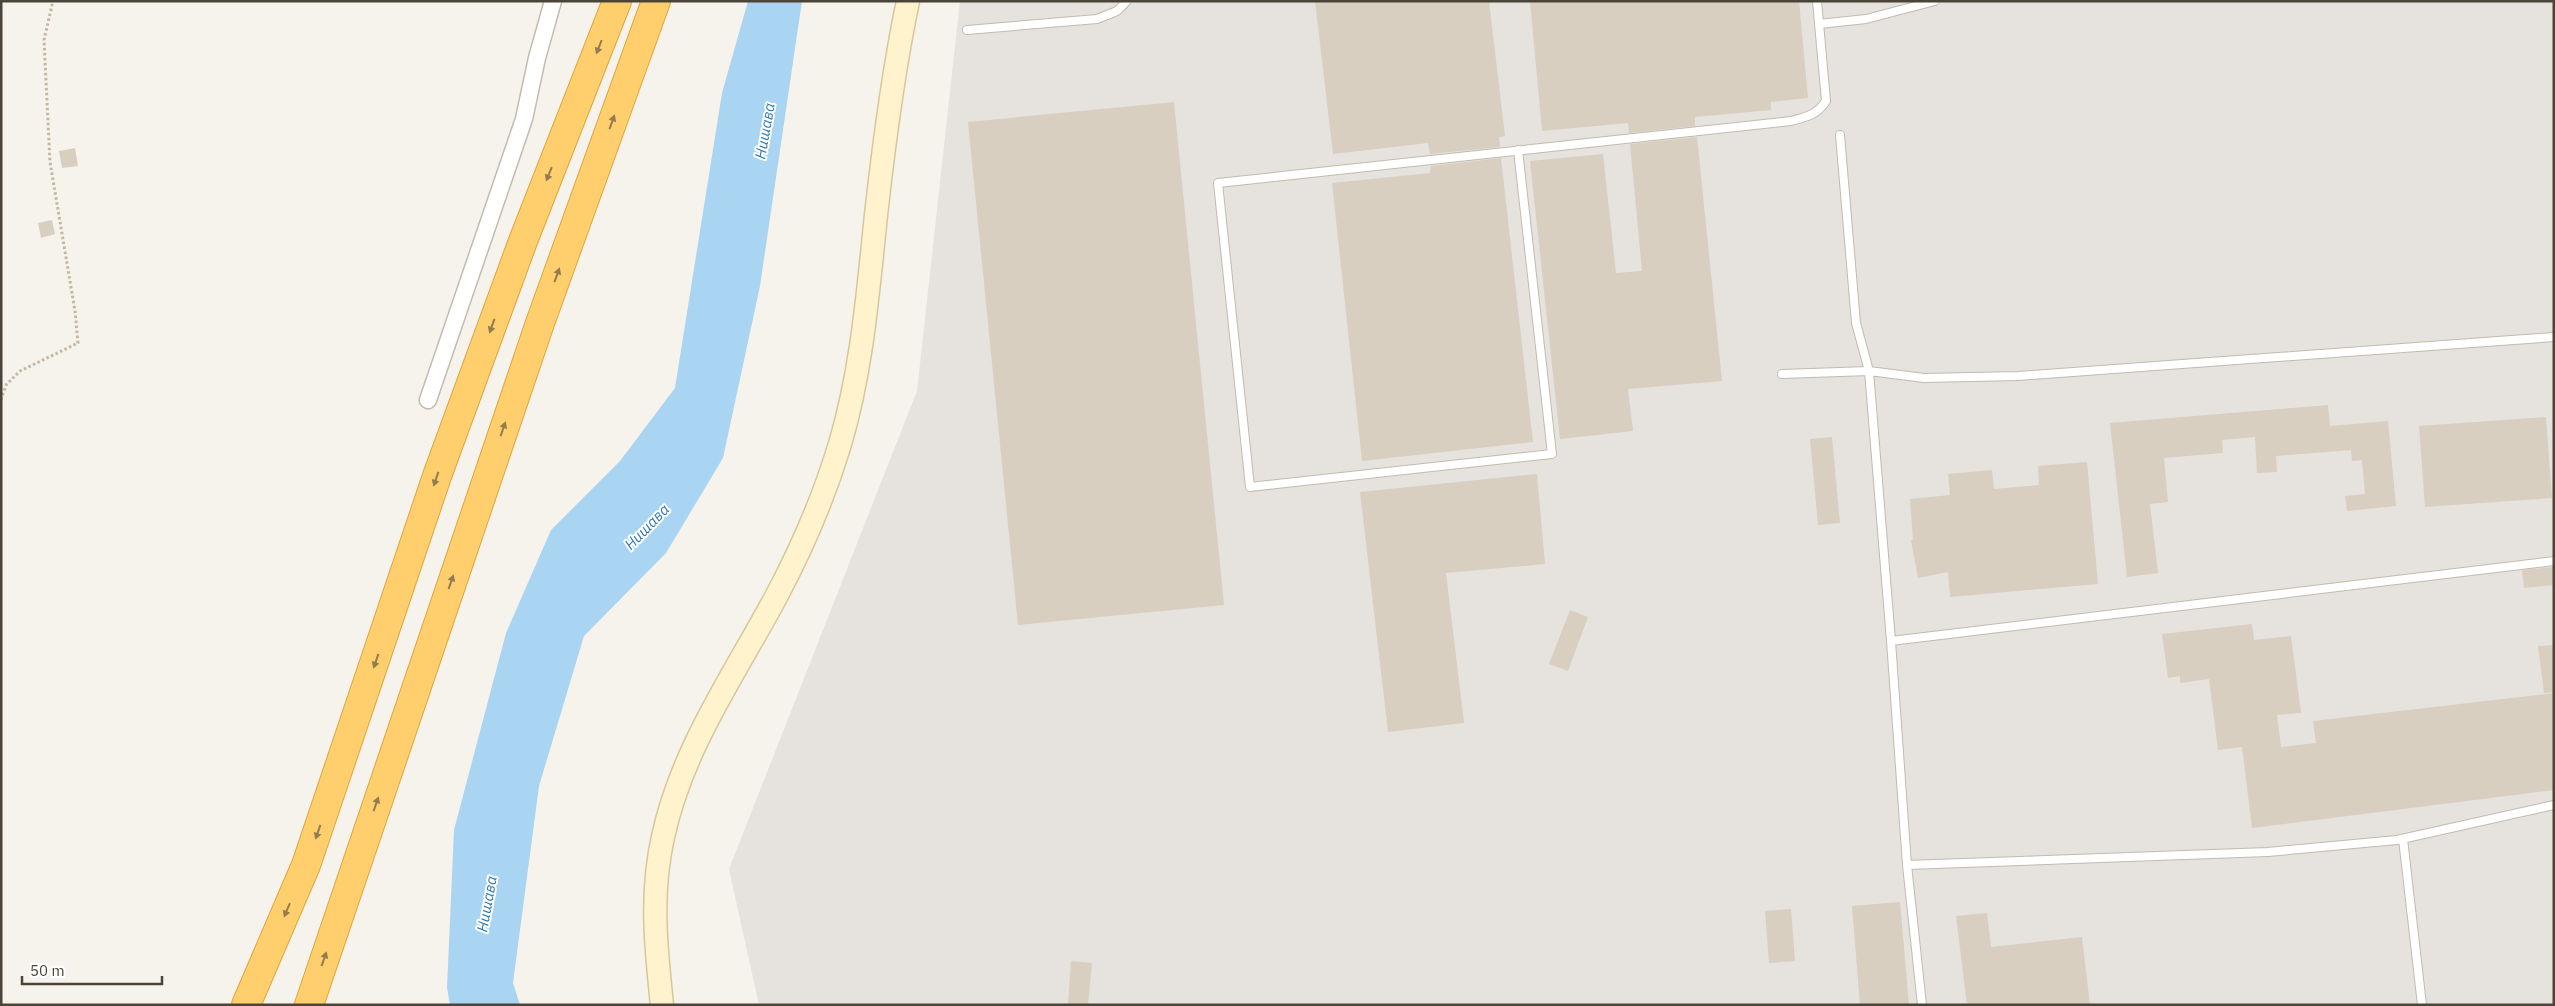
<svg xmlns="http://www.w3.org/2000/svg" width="2555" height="1006" viewBox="0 0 2555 1006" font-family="'IBM Plex Sans',sans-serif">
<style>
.industrial{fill:#e6e2dd}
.water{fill:#a9d4f2}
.building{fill:#d8cfc1}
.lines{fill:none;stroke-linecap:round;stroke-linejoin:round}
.lane-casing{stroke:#c2bbae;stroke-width:10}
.street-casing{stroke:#c2bbae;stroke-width:19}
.secondary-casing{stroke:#d6c79b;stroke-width:25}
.highway-casing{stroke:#e0a43c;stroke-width:30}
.path{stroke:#c4b79f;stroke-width:3;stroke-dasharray:2.5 2.5;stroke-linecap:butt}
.lane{stroke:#fff;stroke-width:8}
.street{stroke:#fff;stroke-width:16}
.secondary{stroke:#fff3cd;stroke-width:22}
.highway{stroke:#ffcf6e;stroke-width:28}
.oneway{fill:#937c4e}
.labels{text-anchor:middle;stroke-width:4;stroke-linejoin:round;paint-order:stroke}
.water-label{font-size:15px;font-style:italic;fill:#2e7ab2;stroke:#fff}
</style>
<rect width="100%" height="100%" fill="#f6f3ec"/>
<!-- industrial -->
<path class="industrial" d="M960,1H2554V1005H759L729,869L917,391Z"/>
<!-- water -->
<path class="water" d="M748,1H802L760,286L723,458L666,553L584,636L539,786L513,983L520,1005H450L447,988L454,830L506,633L551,530L620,461L675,388L722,93Z"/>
<!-- building -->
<path class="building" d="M1315,1H1489L1505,136L1499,137L1500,147L1430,154L1428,143L1333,154Z
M1530,1H1799L1808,98L1771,102V110L1695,117V126L1629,133L1628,123L1542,131Z
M1174,102L1224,605L1018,625L968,122Z
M1697,137L1722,381L1628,389L1633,431L1560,439L1530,161L1603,154L1616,273L1642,271L1630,144Z
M75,148L78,166L62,168L59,151Z
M1501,158L1533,442L1362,461L1332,183L1430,173L1431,166Z
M52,220L55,234L41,238L38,223Z
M2328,405L2330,426L2388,421L2396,506L2347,511L2345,496L2365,494L2362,460L2352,461L2351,450L2276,456L2277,472L2257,473L2255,437L2222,440L2223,453L2164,458L2168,502L2150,504L2158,573L2127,577L2110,423Z
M2546,417L2552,498L2425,507L2419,426Z
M1832,437L1840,523L1818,525L1810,439Z
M2087,462L2098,584L1950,597L1948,572L1918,578L1911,540H1913L1910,499L1950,495L1948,474L1992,470L1994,489L2039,485L2038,466Z
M1537,474L1545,564L1446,573L1464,723L1388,732L1360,492Z
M2554,567V585L2524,588L2522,570Z
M1570,610L1588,617L1568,671L1549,664Z
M2252,624L2254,640L2291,636L2301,713L2277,715L2281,747L2316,743L2313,721L2554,693V790L2252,828L2242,747L2218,750L2209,679L2180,683V676L2168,678L2162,634Z
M2554,645V692L2544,693L2538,646Z
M1900,902L1909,1005H1860L1852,906Z
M1791,909L1795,961L1769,963L1765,911Z
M1987,913L1991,947L2082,937L2090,1005H1967L1956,916Z
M1071,961L1092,963L1088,1005H1068Z"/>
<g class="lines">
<!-- lane casing -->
<g class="lane-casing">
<path id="lane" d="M1819,24L1866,19L1935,1
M967,30L1097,19L1117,11L1127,1
M1840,135L1856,323L1869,371L1891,641L2554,561
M1518,150L1552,454L1250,487L1218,183L1791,121C1806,117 1817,115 1826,101L1817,1
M1782,374L1869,371L1924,378L2018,376L2554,337
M1891,641L1907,865L1922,1005
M2403,839L2422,1005
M1907,865L2268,852L2397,840L2554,805"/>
</g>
<!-- street casing -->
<g class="street-casing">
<path id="street" d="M428,400L524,119L537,58L553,1"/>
</g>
<!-- secondary casing -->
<g class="secondary-casing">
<path id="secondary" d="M662,1005C656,948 650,894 663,837C682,748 735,674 777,595C803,546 824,497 840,444C862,370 868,292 876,215C884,143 893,72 908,1"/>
</g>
<!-- highway casing -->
<g class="highway-casing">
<path id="highway" d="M246,1005L306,865L437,476L523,241L617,1
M309,1005L540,323L656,1"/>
</g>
<!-- path -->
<path class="path" d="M1,400L6,385L20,371L78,343L75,311L50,162L44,40L53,1"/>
<!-- lane -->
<use href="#lane" class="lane"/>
<!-- street -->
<use href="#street" class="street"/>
<!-- secondary -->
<use href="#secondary" class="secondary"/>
<!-- highway -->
<use href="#highway" class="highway"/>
</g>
<!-- one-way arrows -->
<defs><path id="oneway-solid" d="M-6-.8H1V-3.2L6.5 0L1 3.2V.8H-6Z" transform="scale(1.25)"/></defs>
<g class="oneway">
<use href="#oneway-solid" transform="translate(599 47) rotate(111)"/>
<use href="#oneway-solid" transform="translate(612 122) rotate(-70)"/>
<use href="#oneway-solid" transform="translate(549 174) rotate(112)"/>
<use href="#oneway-solid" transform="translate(557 275) rotate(-70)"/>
<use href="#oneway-solid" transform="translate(492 326) rotate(110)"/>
<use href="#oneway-solid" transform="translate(503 429) rotate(-71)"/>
<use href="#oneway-solid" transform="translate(436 479) rotate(109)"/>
<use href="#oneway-solid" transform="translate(451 582) rotate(-71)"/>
<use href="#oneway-solid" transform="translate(376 661) rotate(109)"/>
<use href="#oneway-solid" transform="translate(376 804) rotate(-71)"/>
<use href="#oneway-solid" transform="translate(318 832) rotate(109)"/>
<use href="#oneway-solid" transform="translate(287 910) rotate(113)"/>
<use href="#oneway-solid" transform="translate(324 959) rotate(-71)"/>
</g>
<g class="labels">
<!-- water labels -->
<g class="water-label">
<text transform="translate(765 131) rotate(-80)" y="5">Нишава</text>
<text transform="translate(647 527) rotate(-46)" y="5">Нишава</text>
<text transform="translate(487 904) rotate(-80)" y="5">Нишава</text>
</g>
</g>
<!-- border -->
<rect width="2555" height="1006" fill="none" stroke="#4b4439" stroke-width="5"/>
<!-- scale -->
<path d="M22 976v8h140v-8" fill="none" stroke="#4b4439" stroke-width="2.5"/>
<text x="30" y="976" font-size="15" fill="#4b4439" stroke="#ffffff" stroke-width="4" paint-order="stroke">50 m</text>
</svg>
